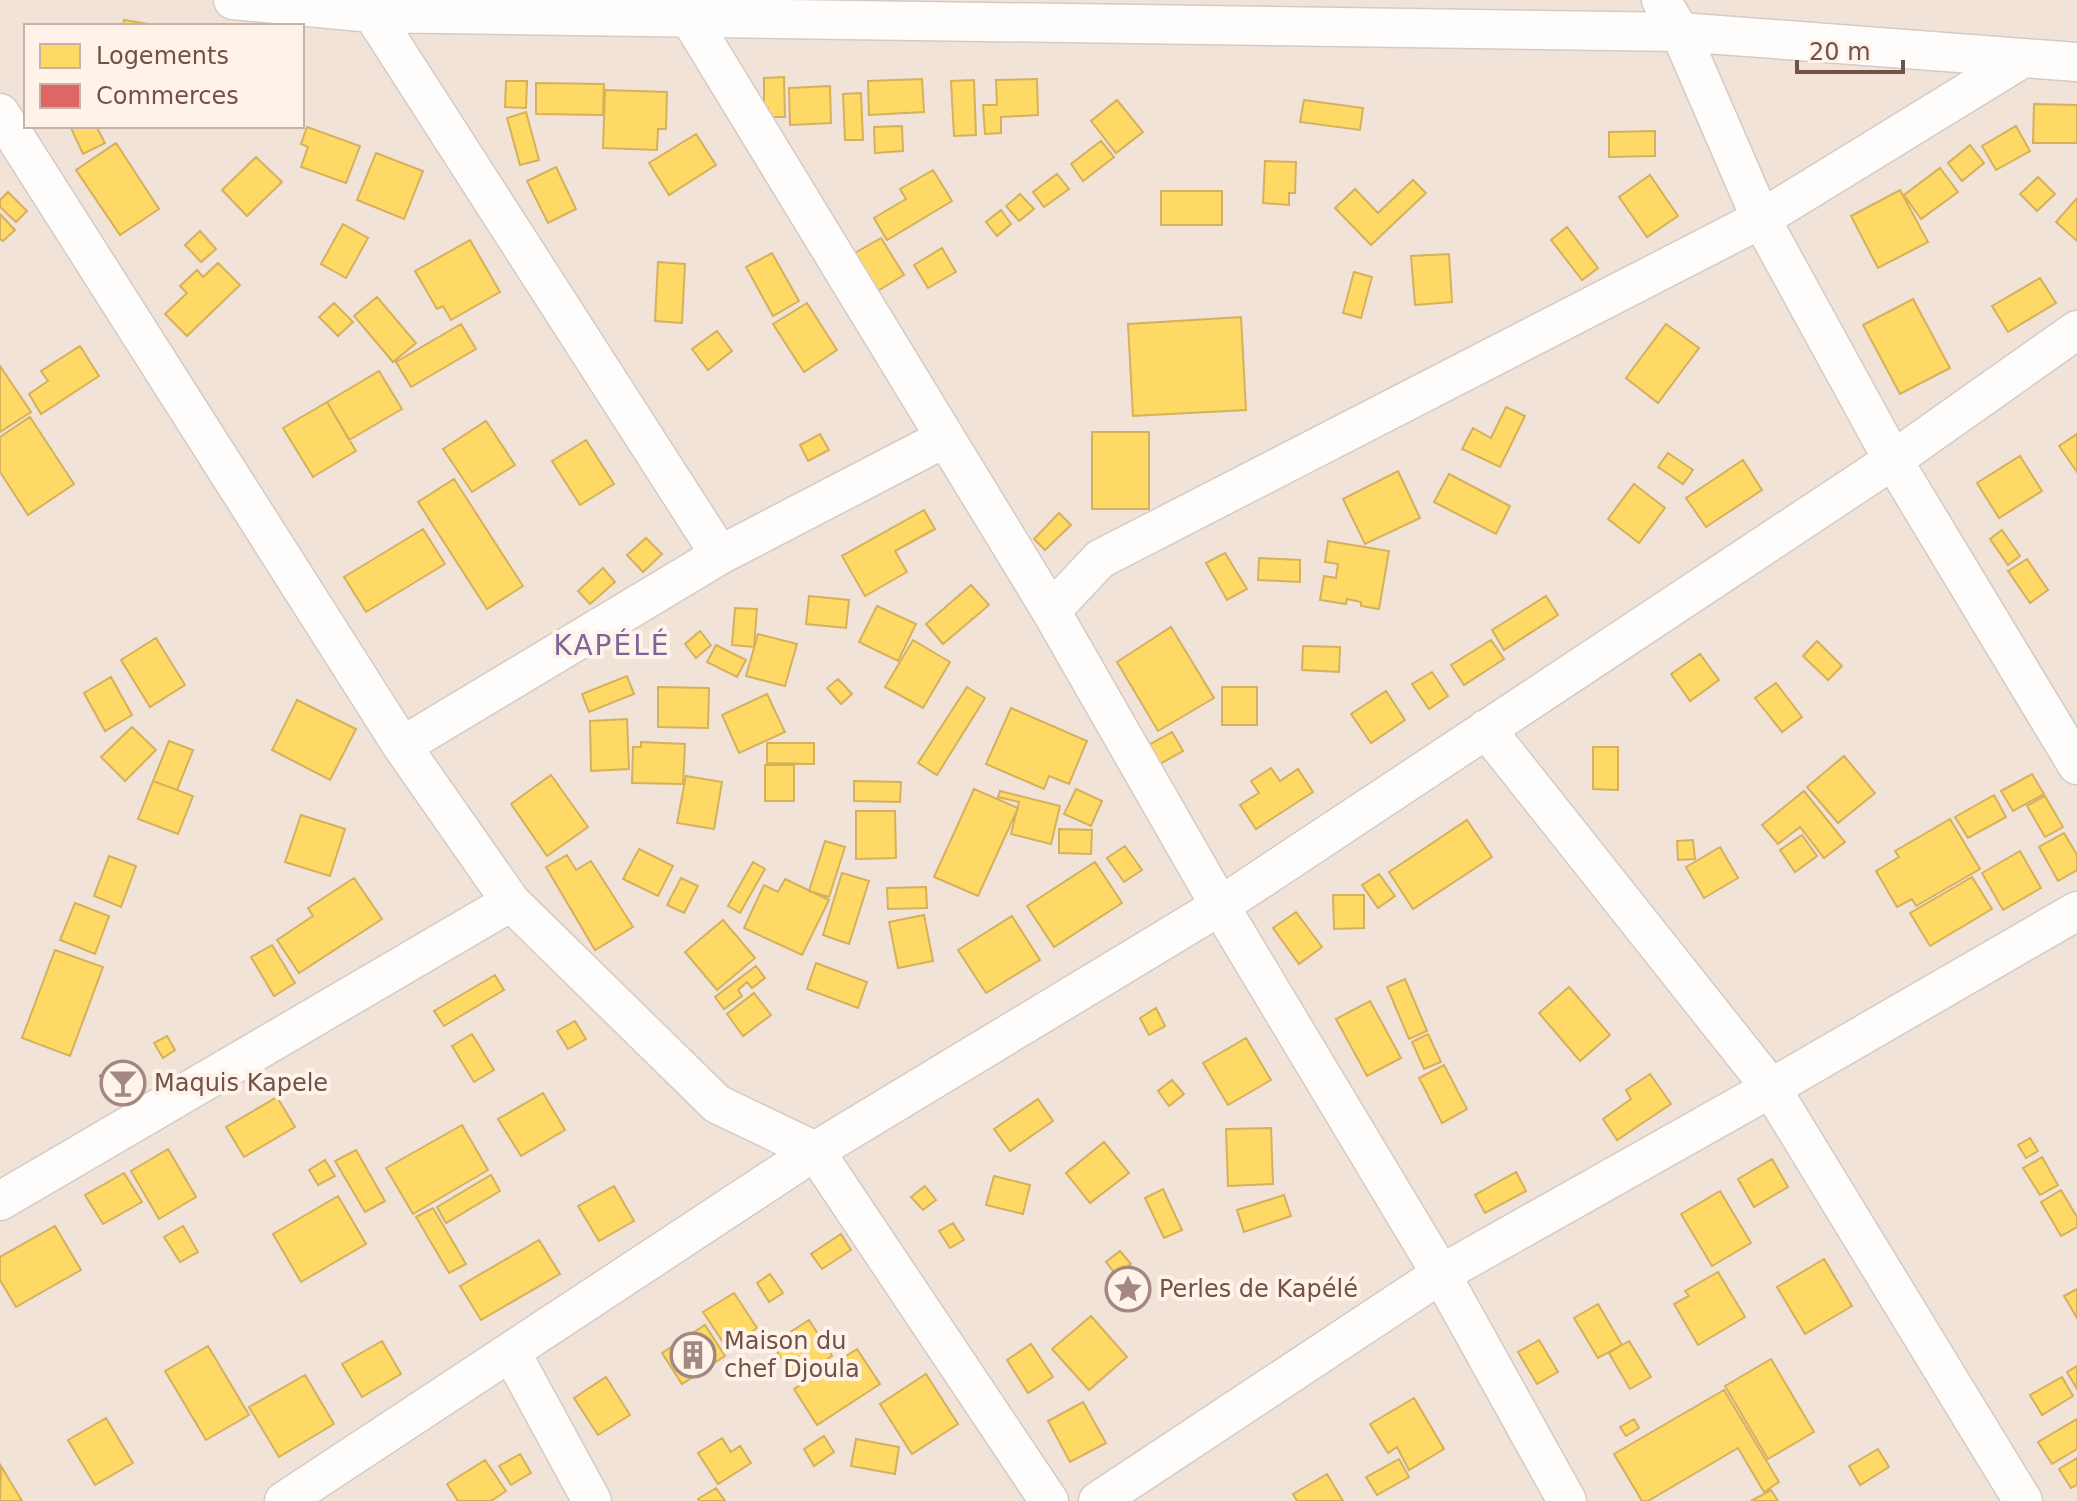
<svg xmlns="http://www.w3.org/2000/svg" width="2077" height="1501" viewBox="0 0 2077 1501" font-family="'DejaVu Sans',sans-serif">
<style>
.residential{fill:#f2e3d8;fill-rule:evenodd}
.homes{fill:#ffd966;stroke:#d5b05d;stroke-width:2}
.shops{fill:#e06666;stroke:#c0605d;stroke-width:2}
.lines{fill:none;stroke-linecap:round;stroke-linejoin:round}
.street-casing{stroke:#d4cac6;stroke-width:41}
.street{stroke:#fefdfc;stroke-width:38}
.labels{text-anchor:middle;stroke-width:8;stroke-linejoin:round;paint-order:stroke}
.poi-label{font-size:24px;fill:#745148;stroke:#fff3e9;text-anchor:start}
.quarter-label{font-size:28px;letter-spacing:2px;fill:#7e6498;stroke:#fff3e9}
</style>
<rect width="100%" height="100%" fill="#f6efe8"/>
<!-- residential -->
<path class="residential" d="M0,0H2077V1501H0ZM26,26H302V126H26Z"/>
<!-- homes -->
<path class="homes" d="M124,20L161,26H123Z
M784,77L785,117H768V108H764V78Z
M922,79L924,112L869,115L868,81Z
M1037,79L1038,115L1001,117V133L985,134L983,105H997L996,80Z
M974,80L976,135L954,136L951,81Z
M506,81H527L526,108L505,107Z
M536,83L604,84L603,115L536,114Z
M830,86L831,123L790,125L789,88Z
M605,90L667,92L666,129H658L657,150L603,148Z
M861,93L863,140H845L843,94Z
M1117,100L1143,132L1116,153L1091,121Z
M1304,100L1363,108L1360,130L1300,122Z
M2034,104L2077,105V143H2033Z
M526,112L539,160L520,165L507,118Z
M70,126H96L105,143L83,154Z
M902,126L903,151L875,153L874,127Z
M2016,126L2030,151L1996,170L1982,146Z
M307,127L360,146L346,183L301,167L308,147L301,144Z
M1655,131V156L1609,157V132Z
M696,134L716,165L669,195L649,163Z
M1101,141L1114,157L1083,181L1071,164Z
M116,143L159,209L120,235L76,170Z
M1970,145L1984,163L1962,181L1948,163Z
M376,153L423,171L404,219L357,200Z
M256,157L282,182L247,216L222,190Z
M1265,161L1296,162L1295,193H1289V205L1263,203Z
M556,167L576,209L548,223L527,181Z
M1940,168L1958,192L1921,219L1904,195Z
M933,170L952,201L887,240L874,218L906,199L900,189Z
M1057,174L1069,189L1044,207L1033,192Z
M1650,175L1678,216L1647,237L1619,197Z
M2038,177L2055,194L2037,211L2020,194Z
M1413,180L1426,193L1371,245L1335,208L1355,189L1378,213Z
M1900,190L1928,242L1878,268L1851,216Z
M1161,191H1222V225H1161Z
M8,192L27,211L16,222L0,207V200Z
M1020,194L1034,209L1019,221L1006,206Z
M2077,198V241L2056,222Z
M1001,210L1011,224L997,236L986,222Z
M0,214L15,230L3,241L0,239Z
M343,224L368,238L346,278L321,264Z
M1567,227L1598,268L1582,280L1551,240Z
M200,231L216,249L201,262L185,245Z
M881,238L904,275L876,292L853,254Z
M470,240L500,292L451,320L443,306L437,309L415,271Z
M942,248L956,272L928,288L914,265Z
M772,253L799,301L773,316L746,267Z
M1449,254L1452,302L1415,305L1411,256Z
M658,262L685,264L682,323L655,321Z
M218,263L240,285L187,336L165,314L187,293L180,286L197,270L203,277Z
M1354,272L1372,277L1361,318L1343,313Z
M2040,278L2056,303L2008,332L1992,306Z
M377,297L416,343L393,362L354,316Z
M1913,299L1950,368L1900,394L1863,325Z
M334,303L353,322L338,336L319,317Z
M807,303L837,350L804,372L773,324Z
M1241,317L1246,410L1133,416L1128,324Z
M461,324L476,349L411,387L396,362Z
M1666,324L1699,348L1658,403L1626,378Z
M717,331L732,351L708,370L692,349Z
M80,346L99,376L41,414L29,394L48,381L41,371Z
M0,366L31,412L0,432Z
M379,371L402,409L349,440L327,402Z
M327,402L356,451L313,477L283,428Z
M1506,407L1525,416L1500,467L1462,449L1473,428L1491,438Z
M30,417L74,484L28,515L0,472V437Z
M486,421L515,465L472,492L443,449Z
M1092,432H1149V509H1092Z
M820,434L829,450L808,461L800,445Z
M2077,434V472L2059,446Z
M586,440L614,484L580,505L552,461Z
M1668,453L1693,470L1683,484L1658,467Z
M2020,456L2042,491L1999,518L1977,483Z
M1743,460L1762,490L1706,527L1686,498Z
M1398,471L1420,518L1365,544L1343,499Z
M1449,474L1510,506L1496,534L1434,502Z
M454,479L523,586L487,609L418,502Z
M1634,484L1665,508L1639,543L1608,519Z
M924,510L935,529L895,551L907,572L865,596L842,556Z
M1059,513L1071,525L1045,550L1034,539Z
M423,529L445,564L366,612L344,577Z
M2002,530L2020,556L2008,565L1990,539Z
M646,538L662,554L643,572L627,555Z
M1328,541L1389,551L1379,609L1361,606V602L1347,599L1346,604L1320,600L1324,576L1336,578L1338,564L1325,562Z
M1225,553L1247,589L1227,600L1206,563Z
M1259,558L1300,560V582L1258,580Z
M2027,559L2048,590L2030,603L2008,571Z
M603,568L615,582L590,604L578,591Z
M971,585L989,605L943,644L926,624Z
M809,596L849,600L846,628L806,624Z
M1546,596L1558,615L1504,650L1492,630Z
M877,606L916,624L898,661L859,642Z
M735,608L757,609L754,647L732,645Z
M1171,627L1214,698L1158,731L1117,662Z
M700,631L711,645L696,658L685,644Z
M758,634L797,644L785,686L746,676Z
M156,638L185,685L150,707L121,660Z
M913,640L950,662L923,708L885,687Z
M1491,640L1504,659L1464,685L1451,665Z
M1817,641L1842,666L1828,680L1803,656Z
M716,645L746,660L737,677L707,662Z
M1303,646L1340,647L1339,672L1302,670Z
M1700,654L1719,680L1690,701L1671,674Z
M1432,672L1448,696L1429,709L1412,684Z
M627,676L634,694L589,712L582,694Z
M111,677L132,715L105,731L84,693Z
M838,679L852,694L841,704L827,688Z
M1776,683L1802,717L1782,732L1755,698Z
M658,687L709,688L708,728L658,727Z
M967,687L985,698L937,775L918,763Z
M1222,687H1257V725H1222Z
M1386,691L1405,720L1371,743L1351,714Z
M767,694L785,732L739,753L722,715Z
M297,700L356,729L330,780L272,750Z
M1011,708L1087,741L1069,784L1049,776L1044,789L986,764Z
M627,719L629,769L591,771L590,721Z
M132,727L156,750L125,781L101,757Z
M1172,732L1183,751L1158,765L1147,746Z
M169,741L193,750L177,790L153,781Z
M641,742L685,744L683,784L632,783L633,747H641Z
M767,743H814V764L767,763Z
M1593,747H1618V790L1593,789Z
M1844,756L1875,793L1838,823L1807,787Z
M765,765H794V801H765Z
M1271,768L1280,781L1298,769L1313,792L1256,829L1240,805L1259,793L1251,781Z
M2032,774L2044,794L2013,811L2001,791Z
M551,775L588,827L547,856L511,804Z
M686,776L722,782L714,829L677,823Z
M153,781L193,796L178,834L138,819Z
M854,781L901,782L900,802L854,801Z
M974,789L1018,808L978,896L934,877Z
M1076,789L1102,801L1091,826L1064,814Z
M1000,791L1060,806L1051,844L1011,834L1019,802L998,797Z
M1804,791L1845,842L1824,858L1800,827L1778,844L1762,825Z
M1994,795L2006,817L1968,838L1955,817Z
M2045,796L2063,827L2045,837L2027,806Z
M856,811H895L896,858L856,859Z
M301,815L345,829L330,876L285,862Z
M1950,819L1980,869L1916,906L1912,899L1897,907L1876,871L1899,857L1895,851Z
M1467,820L1492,857L1413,909L1389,872Z
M1059,829L1092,830L1091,854L1059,853Z
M2064,833L2077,855V870L2058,881L2039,847Z
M1802,835L1817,856L1795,872L1780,850Z
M1693,840L1695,859L1678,860L1677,841Z
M825,841L845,847L829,897L809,891Z
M1125,846L1142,870L1124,882L1107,858Z
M1720,847L1738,878L1704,898L1686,867Z
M639,849L673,866L658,896L623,879Z
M2020,851L2041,888L2003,910L1982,873Z
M567,855L576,870L591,861L633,927L595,950L546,867Z
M109,856L136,866L121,907L94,896Z
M753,862L765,869L740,913L728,906Z
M1095,862L1122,903L1054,947L1027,906Z
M842,873L869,881L849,944L823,935Z
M1379,874L1395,896L1378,908L1362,885Z
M1972,877L1992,909L1930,946L1910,913Z
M354,878L382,919L299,973L277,940L313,916L308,908Z
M681,878L698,886L684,913L667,905Z
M785,879L829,900L802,955L744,928L764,885L778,892Z
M926,887L927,908L888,909L887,888Z
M1333,895H1364V928L1334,929Z
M75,903L109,916L95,954L60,940Z
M1296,912L1322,947L1299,964L1273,928Z
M924,915L933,961L898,968L889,922Z
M1012,916L1040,960L986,993L958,950Z
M723,920L755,958L717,990L685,952Z
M272,945L295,983L274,996L251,957Z
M55,950L103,967L70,1056L22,1038Z
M816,963L867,982L858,1008L807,989Z
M756,966L765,978L752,988L747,982L738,990L742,996L724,1009L715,997Z
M495,975L504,990L444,1026L434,1011Z
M1405,979L1427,1031L1409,1039L1387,987Z
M1569,987L1610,1035L1580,1061L1539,1013Z
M754,993L771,1015L743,1036L727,1014Z
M1370,1001L1401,1058L1367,1076L1336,1019Z
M1156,1008L1165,1026L1149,1035L1140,1018Z
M575,1021L586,1039L568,1049L557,1031Z
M472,1034L494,1070L474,1082L452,1046Z
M1428,1034L1441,1062L1424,1069L1412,1042Z
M167,1036L175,1050L163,1058L154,1043Z
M1246,1038L1271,1080L1228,1105L1203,1063Z
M1444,1065L1467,1109L1442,1123L1419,1078Z
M1650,1074L1671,1104L1617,1140L1603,1119L1631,1099L1626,1090Z
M1172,1080L1184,1094L1169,1106L1158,1091Z
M543,1093L565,1130L521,1156L498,1119Z
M277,1097L295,1127L244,1157L226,1127Z
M1038,1099L1053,1121L1010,1151L994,1129Z
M462,1125L488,1170L413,1214L386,1168Z
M1271,1128L1273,1184L1228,1186L1226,1129Z
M2030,1138L2038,1151L2026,1158L2018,1145Z
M1104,1142L1129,1173L1090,1203L1066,1173Z
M168,1149L196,1197L159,1219L131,1171Z
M356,1150L385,1201L365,1212L335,1161Z
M2042,1157L2058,1185L2040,1195L2023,1168Z
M1772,1159L1788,1187L1754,1207L1738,1179Z
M325,1160L335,1176L318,1185L309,1170Z
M1516,1172L1526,1191L1485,1213L1475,1195Z
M124,1173L142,1202L103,1224L85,1195Z
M491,1175L500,1191L446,1223L437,1207Z
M994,1176L1030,1185L1023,1214L986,1205Z
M614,1186L634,1221L599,1241L578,1206Z
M925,1186L936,1200L923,1210L911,1197Z
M1163,1189L1182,1230L1164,1238L1145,1198Z
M2061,1190L2077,1217V1227L2061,1236L2041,1202Z
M1720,1191L1751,1243L1712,1266L1681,1214Z
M1284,1195L1291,1216L1244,1232L1237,1210Z
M338,1196L366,1244L301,1282L273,1234Z
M433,1208L466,1264L449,1273L416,1217Z
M953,1223L964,1240L950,1248L939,1231Z
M55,1226L81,1270L16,1307L0,1280V1257Z
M183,1226L198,1252L180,1262L164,1237Z
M841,1234L851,1250L822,1269L811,1254Z
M539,1240L560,1274L481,1320L460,1286Z
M1120,1251L1131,1264L1117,1276L1106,1262Z
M1824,1259L1852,1306L1805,1334L1777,1287Z
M1718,1272L1745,1317L1698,1345L1674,1304L1689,1296L1685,1291Z
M770,1274L783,1293L769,1302L757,1283Z
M2077,1289V1318L2064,1296Z
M734,1293L757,1328L727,1348L703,1312Z
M1598,1304L1622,1345L1598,1358L1574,1318Z
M1091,1316L1127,1357L1089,1390L1052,1349Z
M809,1320L832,1356L795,1379L772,1344Z
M705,1325L725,1356L682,1384L662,1353Z
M1539,1340L1558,1372L1537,1384L1518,1352Z
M382,1341L401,1374L362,1397L342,1364Z
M1629,1341L1651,1377L1630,1389L1609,1353Z
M1031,1344L1053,1377L1028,1393L1007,1360Z
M208,1346L249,1415L206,1440L165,1371Z
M857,1349L880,1384L817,1425L794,1389Z
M1771,1359L1814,1432L1768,1459L1725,1386Z
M2077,1366V1389L2067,1372Z
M926,1374L958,1424L912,1454L880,1404Z
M305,1375L334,1424L279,1457L249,1407Z
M606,1377L630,1415L598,1435L574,1398Z
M2062,1377L2073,1396L2042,1415L2030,1395Z
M1724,1390L1779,1482L1764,1492L1738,1448L1648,1501H1642L1614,1454Z
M1414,1398L1444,1449L1409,1470L1397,1447L1388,1453L1370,1424Z
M1083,1402L1106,1443L1070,1462L1048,1421Z
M106,1418L133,1463L95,1485L68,1440Z
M1634,1419L1639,1428L1626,1436L1620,1427Z
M2077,1419V1449L2052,1464L2038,1442Z
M824,1436L834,1452L814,1466L804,1449Z
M722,1438L731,1452L740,1446L751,1463L718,1484L698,1453Z
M856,1439L899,1447L895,1474L851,1466Z
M1878,1449L1889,1467L1860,1485L1849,1466Z
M520,1454L531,1473L511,1485L499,1466Z
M2077,1458V1485L2071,1488L2059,1469Z
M1399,1459L1409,1477L1377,1495L1366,1477Z
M485,1460L506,1491L491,1501H458L447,1484Z
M1,1466L22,1501H0Z
M1327,1474L1343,1501H1297L1293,1494Z
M716,1488L725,1501H699L698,1499Z
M1771,1490L1778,1501H1751Z"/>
<!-- shops -->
<path class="shops" d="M125,1062L137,1082L112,1097L100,1076Z"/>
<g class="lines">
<!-- street casing -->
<g class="street-casing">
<path id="street" d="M233,0L372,13L1680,32L2077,62
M682,0L689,17L1051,611L1220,906L1441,1274L1567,1501
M1661,0L1680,32L1761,219L1893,460L2077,765
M372,13L720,555
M0,113L402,746L511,902L717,1104L815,1151L1049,1501
M1051,611L1100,559L1761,219L2023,58
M1486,729L1771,1088L2023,1501
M402,746L720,555L945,438
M0,1201L511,902
M511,1352L592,1501
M284,1501L815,1151L1220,906L1893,460L2077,330
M1098,1501L1441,1274L1771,1088L2077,911"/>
</g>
<!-- street -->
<use href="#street" class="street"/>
</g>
<!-- icons -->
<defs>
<g id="bar-ring" transform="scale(2.3)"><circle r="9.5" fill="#fff3e9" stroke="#a28880" stroke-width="1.5"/><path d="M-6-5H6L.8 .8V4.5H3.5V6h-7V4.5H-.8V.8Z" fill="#a28880"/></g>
<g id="sight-ring" transform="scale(2.3)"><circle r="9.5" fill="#fff3e9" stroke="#a28880" stroke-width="1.5"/><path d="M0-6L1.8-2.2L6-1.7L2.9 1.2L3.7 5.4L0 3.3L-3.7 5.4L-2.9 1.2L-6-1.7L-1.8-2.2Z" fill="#a28880"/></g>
<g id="building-ring" transform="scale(2.3)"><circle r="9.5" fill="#fff3e9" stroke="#a28880" stroke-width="1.5"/><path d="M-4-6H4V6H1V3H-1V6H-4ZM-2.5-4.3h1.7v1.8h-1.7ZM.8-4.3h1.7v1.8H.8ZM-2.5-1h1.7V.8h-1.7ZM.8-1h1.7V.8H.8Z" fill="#a28880"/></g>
</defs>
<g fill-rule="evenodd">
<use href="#bar-ring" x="123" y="1083"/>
<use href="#sight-ring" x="1128" y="1289"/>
<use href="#building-ring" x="693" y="1355"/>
</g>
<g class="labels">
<!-- poi labels -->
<g class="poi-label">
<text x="154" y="1091">Maquis Kapele</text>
<text x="1159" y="1297">Perles de Kapélé</text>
<text x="724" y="1349">Maison du<tspan x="724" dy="28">chef Djoula</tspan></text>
</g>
<!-- quarter labels -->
<g class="quarter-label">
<text x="612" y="655">KAPÉLÉ</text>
</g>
</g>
<!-- legend -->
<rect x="24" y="24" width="280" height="104" fill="#fff3e9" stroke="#c7b2a9" stroke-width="2"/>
<rect x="40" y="44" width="40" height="24" fill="#ffd966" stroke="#c7b2a9" stroke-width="2"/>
<text x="96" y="64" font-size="24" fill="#745148">Logements</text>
<rect x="40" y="84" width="40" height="24" fill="#e06666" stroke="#c7b2a9" stroke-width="2"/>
<text x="96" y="104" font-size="24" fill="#745148">Commerces</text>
<!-- scale -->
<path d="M1797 60v12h106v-12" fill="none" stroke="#745148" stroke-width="4"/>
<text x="1809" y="60" font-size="24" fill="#745148" stroke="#fff3e9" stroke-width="6" paint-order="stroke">20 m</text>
</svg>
